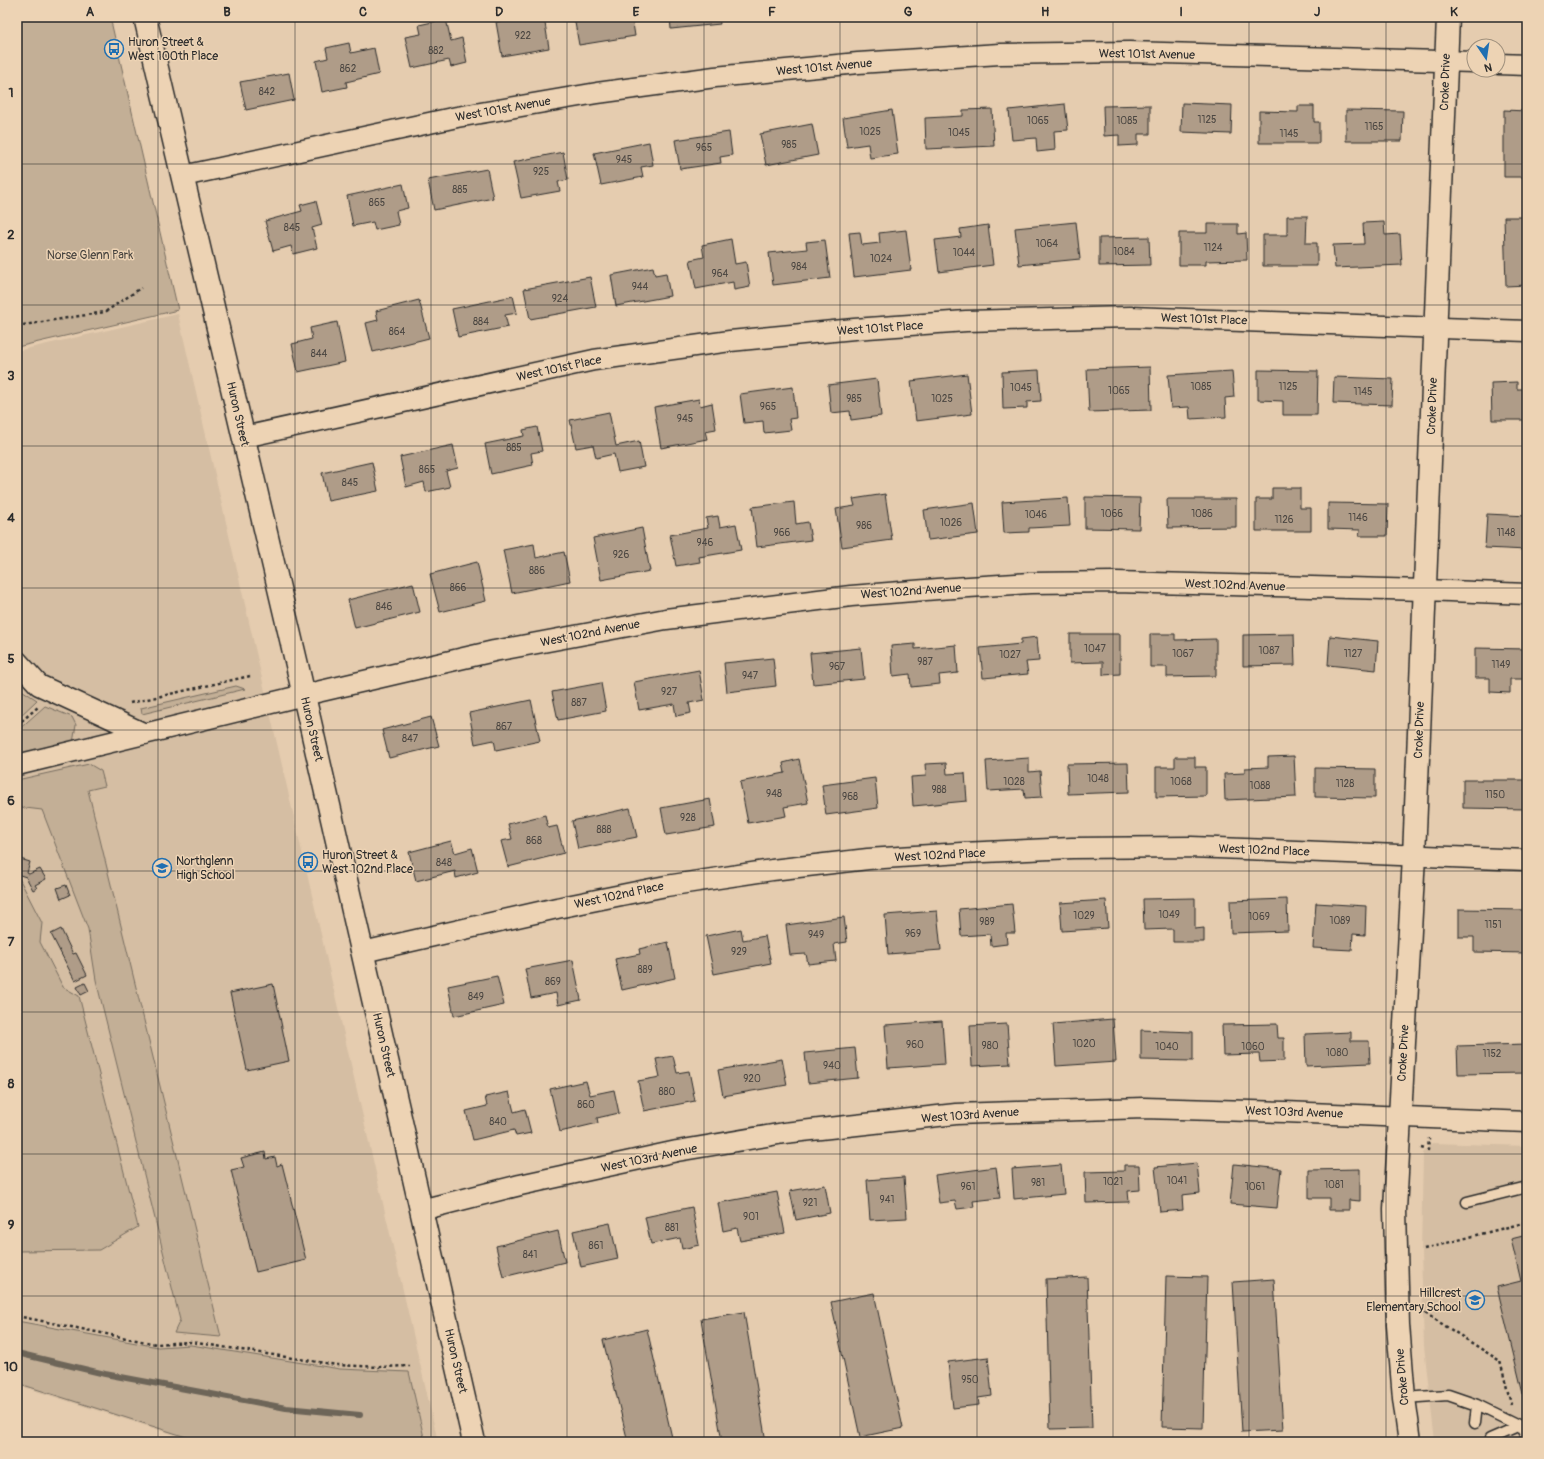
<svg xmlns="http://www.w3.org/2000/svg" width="1544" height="1459" viewBox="0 0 1544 1459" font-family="Pangolin,sans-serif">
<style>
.built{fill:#d5bea3}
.green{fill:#c3af96;stroke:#776d60}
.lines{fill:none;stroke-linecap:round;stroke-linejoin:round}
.stream{stroke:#6d6559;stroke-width:6}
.building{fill:#af9c88;stroke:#2b2b2b}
.lane-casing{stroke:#2b2b2b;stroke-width:13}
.street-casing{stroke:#2b2b2b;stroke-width:23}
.secondary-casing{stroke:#2b2b2b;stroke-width:25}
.path{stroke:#2b2b2b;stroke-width:2.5;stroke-dasharray:3 3;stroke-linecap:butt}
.lane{stroke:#edd3b4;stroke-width:10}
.street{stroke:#edd3b4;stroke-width:20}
.secondary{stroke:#edd3b4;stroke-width:22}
.grid{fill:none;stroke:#2b2b2b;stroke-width:1;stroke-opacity:0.55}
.labels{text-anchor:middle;stroke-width:3;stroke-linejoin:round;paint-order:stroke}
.number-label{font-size:10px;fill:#4c4742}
.poi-label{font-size:12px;fill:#2b2b2b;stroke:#edd3b4;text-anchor:start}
.street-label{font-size:12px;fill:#2b2b2b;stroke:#edd3b4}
.park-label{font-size:12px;fill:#494540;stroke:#edd3b4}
.neatline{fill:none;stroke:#2b2b2b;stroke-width:1.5}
.grid-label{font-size:13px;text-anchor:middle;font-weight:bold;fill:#2b2b2b}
</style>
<rect width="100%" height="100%" fill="#e5ccaf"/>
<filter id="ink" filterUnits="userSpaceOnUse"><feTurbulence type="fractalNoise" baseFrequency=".025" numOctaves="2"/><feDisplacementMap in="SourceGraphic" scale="8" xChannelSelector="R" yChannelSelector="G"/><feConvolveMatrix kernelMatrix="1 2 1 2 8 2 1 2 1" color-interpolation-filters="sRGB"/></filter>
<g filter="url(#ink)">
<!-- built -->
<path class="built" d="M178,314L438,1442H197L17,1385V351Z
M1432,1143L1527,1146V1442H1435L1424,1346L1421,1253L1423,1153Z"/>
<!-- green -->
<path class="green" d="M17,17H110L178,310L17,347Z
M236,686L245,689L142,714L141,708Z
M17,687L37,700L17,719Z
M45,706L72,717L76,725L73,743L17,755V731Z
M89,764L101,771L105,786L88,790L221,1337L174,1333L180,1320L96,980L88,929L42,810L17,807V780Z
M17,875L18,876L42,923L40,942L63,987L79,996L138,1227L99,1250L17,1251Z
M17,1321L158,1347L191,1345L340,1369L409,1372L425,1442H202L17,1383Z"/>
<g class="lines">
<!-- stream -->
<path class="stream" d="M17,1353L105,1374L286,1408L360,1415"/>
</g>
<!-- building -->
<path class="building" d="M526,17H544L549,48L502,56L496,22Z
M574,17H632L635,36L579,45Z
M670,17H719L720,24L671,29Z
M446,19L451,41L462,38L467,63L451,67L449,60L412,68L405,37L421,34L419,25Z
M349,43L351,53L374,48L379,74L346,82L347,87L322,92L316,61L328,58L326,48Z
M289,73L294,100L246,110L240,82Z
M1182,103L1232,105L1231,134L1181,132Z
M1065,104L1068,130L1054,131L1055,150L1037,152L1036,138L1012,140L1009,110Z
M1150,105V134H1138V145L1119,146V135L1104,136L1103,106Z
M1298,106H1314V122H1319V143H1259V111L1298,112Z
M992,109L994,146L926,149L925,118L963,116V110Z
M892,110L898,154L870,158L868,144L847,147L843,118Z
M1346,110L1403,111L1402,141H1346Z
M1504,110L1527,111V177H1504Z
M812,124L818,155L766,165L760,134Z
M729,132L732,155L720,157L721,163L680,169L675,140Z
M649,142L653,165L641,167L643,177L601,185L594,153Z
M563,152L568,180L558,182L560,191L521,198L513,162Z
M487,169L493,198L434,210L428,180Z
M403,184L408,208L396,211L399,225L375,230L373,222L353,226L347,196Z
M316,201L322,225L312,228L317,248L293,254L291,246L273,251L265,221L302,211L300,205Z
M1287,216H1307L1306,243H1317V266H1263V235H1287Z
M1504,217H1527V285L1506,286Z
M1076,222L1080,259L1019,265L1015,228Z
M1384,222L1385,235L1400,234L1402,265L1335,268L1333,245L1364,244L1363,223Z
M1207,224H1238V234L1246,233L1247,260L1206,261V265H1179V233H1207Z
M988,225L993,265L939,272L935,240L961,237L960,229Z
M906,230L911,270L854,277L849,233L860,232L862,245L880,243L879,233Z
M1149,237L1150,265L1099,266V238Z
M731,239L735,264L746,262L750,287L734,290L733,282L696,289L690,260L704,257L702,245Z
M825,240L830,278L773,285L769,253L807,249L806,242Z
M653,267L655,275L666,273L670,296L616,306L611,275Z
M590,277L596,307L530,319L524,289Z
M513,296L517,313L505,315L508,327L458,337L452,309Z
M419,300L429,338L373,352L366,323L378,320L376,311Z
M337,322L345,362L298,372L292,344L312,339L310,328Z
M1150,367L1151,410L1089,412L1087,369Z
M1039,370L1041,401L1027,402V408L1003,409L1002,372Z
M1258,370L1318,371L1317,415H1283V401L1258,400Z
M1232,371L1234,397L1225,398L1226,417L1190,419L1189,407L1171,408L1168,375Z
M967,374L972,414L916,421L911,381Z
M1334,377L1393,379L1392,405L1333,403Z
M877,379L881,416L851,420L850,411L831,413L828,385Z
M1517,382V389H1527V420H1492L1491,383Z
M793,387L796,418L789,419L791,430L764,433L763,421L744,423L740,394Z
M699,399L700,406L712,403L716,429L705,431L707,439L661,448L654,407Z
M609,412L616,446L639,441L644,467L618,472L614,454L596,458L593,445L576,448L570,420Z
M537,427L542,451L531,453L533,465L491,474L485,444L524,436L523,430Z
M453,445L458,468L446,471L450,487L426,492L424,482L406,487L400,457Z
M372,462L378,491L328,501L322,473Z
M1272,488H1300V508H1311V531H1256V499H1272Z
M885,494L892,540L842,547L836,509L855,506L853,499Z
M1085,497L1140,498L1139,529L1085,528Z
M1068,498L1070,526L1029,528V532L1004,533L1002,502Z
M1167,499H1236V527L1168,528Z
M794,502L796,524L808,522L811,540L757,547L752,507Z
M974,503L978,534L928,540L924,510Z
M1328,503L1388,504L1387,536H1359L1360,530L1328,529Z
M1487,514L1527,516V550L1485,548Z
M718,516L720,527L736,524L741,550L699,557L700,562L676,566L670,535L708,528L706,518Z
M642,528L650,571L601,580L593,538Z
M534,544L536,558L564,552L570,581L512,593L503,550Z
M477,562L486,601L440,612L430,574Z
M413,583L420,612L355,628L348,600Z
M1070,634H1120V674L1103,675V662L1070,663Z
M1150,634H1175V640L1216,639V676L1167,677V667H1150Z
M1294,634L1295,665L1243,666V635Z
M1330,636L1378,641L1376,670L1328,665Z
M1037,637L1039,661L1026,662L1028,674L983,678L980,648L1021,644V639Z
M915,644V649L956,645L958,673L939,675L940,684L911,687L910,674L893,676L891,646Z
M861,648L864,679L813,684L810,653Z
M1475,648L1527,649V679H1510V693L1490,692V678H1475Z
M773,658L776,686L727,692L724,663Z
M699,670L704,700L689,703L691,713L676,716L674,704L639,710L634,682Z
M601,683L606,711L558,720L552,692Z
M531,700L540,741L496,750L494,740L475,744L469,713Z
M431,717L439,746L389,758L382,730Z
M1294,756L1296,797L1225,800L1224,774L1245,773V768L1268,767V757Z
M1175,757H1195V767H1206V796L1156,797V767H1175Z
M1029,758V772L1040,771L1042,797L1025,798L1024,789L988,791L986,761Z
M799,759L808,803L784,807L786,816L748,823L740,782L785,773L783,763Z
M946,763L947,774L965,773L967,801L913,806L911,777L926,776L925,764Z
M1128,763L1129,792L1068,794L1067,764Z
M1315,768L1375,769V798L1315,797Z
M875,778L878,808L826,815L822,785Z
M1463,780H1527V809L1463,808Z
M710,799L715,827L666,835L661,808Z
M630,808L637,837L578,849L572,821Z
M545,815L548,828L557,826L564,853L508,867L501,841L512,839L508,824Z
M451,841L455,853L472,848L478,872L456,878L455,871L416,881L409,852Z
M17,858L30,862L27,873L29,874L40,869L46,879L35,885L37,888L33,890L26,877L17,874Z
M66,885L70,895L61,899L57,888Z
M1195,898V929L1204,928V942H1173V929L1144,930L1143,899Z
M1287,899L1288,931L1231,933L1230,901Z
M1106,900L1108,928L1062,931L1060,903Z
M1316,903L1366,906L1365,935L1353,934L1352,950L1313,948Z
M1012,904L1015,933H1006L1007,944L991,946L990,934L961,936L959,909Z
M1459,909L1527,910V953L1474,952V937H1459Z
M937,911L941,950L888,954L885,915Z
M844,917L847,942L834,944L836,961L808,964L806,954L790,955L786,925Z
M61,929L73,954L76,953L87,975L75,981L51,934Z
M741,929L743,940L765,936L771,963L714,974L706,936Z
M668,942L675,978L622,990L615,959L640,954L639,949Z
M573,960L581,1000L558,1005L556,993L531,998L525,969Z
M497,976L504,1005L454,1016L448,986Z
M85,983L89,991L81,995L77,987Z
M273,984L289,1061L247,1070L230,993Z
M1113,1019L1116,1062L1056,1066L1053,1024Z
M942,1021L945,1064L888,1068L885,1025Z
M1007,1024L1010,1064L972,1066L970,1026Z
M1277,1024L1278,1038H1284V1061L1260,1062L1259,1054L1223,1055L1222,1025Z
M1141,1030L1193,1032V1061L1141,1060Z
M1351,1032V1041H1369L1370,1063L1306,1066L1305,1034Z
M1527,1044V1073L1458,1074L1457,1046Z
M855,1048L858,1078L808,1083L805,1053Z
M673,1056L677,1073L689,1071L695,1101L644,1111L638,1081L660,1077L656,1059Z
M782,1059L787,1085L723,1096L718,1070Z
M586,1081L590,1095L614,1090L619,1113L597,1118L598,1123L560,1132L550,1089Z
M509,1092L514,1112L525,1109L531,1133L516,1136L514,1130L473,1140L466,1111L487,1106L485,1097Z
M265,1152L266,1159L275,1157L277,1166L282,1164L306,1260L256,1272L231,1170L244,1167L241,1158Z
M1197,1163L1200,1193L1182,1195L1183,1210L1160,1212L1155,1167Z
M1234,1164L1281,1169L1277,1208L1230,1204Z
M1061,1165L1064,1194L1014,1199L1012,1169Z
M1124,1165H1139L1140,1190L1128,1191L1129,1202L1086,1203L1085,1172L1124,1171Z
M996,1167L1000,1198L973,1201L974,1207L957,1209L955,1201L939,1203L935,1175Z
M1360,1169V1201L1349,1200V1210H1329V1198H1309V1170Z
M904,1177L907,1218L870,1220L867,1180Z
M825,1185L830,1213L796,1220L790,1191Z
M777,1192L785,1233L740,1241L737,1228L723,1231L718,1203Z
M692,1207L699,1245L682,1249L680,1238L651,1244L645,1217Z
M610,1223L618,1259L581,1267L573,1231Z
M558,1231L565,1262L503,1277L496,1246Z
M1527,1235V1401L1525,1402L1497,1287L1521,1281L1511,1239Z
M1166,1276L1207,1277L1203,1428L1162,1427Z
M1087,1277L1092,1428L1050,1429L1046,1279Z
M1274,1279L1283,1430L1242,1432L1233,1282Z
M874,1293L903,1428L860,1437L831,1302Z
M744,1312L766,1442H722L701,1319Z
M647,1329L673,1442H628L603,1340Z
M988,1357L992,1396L978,1398L979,1405L953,1408L948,1362Z"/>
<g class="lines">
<!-- lane casing -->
<g class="lane-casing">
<path id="lane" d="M1467,1202L1527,1187
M1404,1398L1448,1395L1477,1405L1520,1426L1527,1437
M1475,1423L1477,1405
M1490,1442V1439L1520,1426"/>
</g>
<!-- street casing -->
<g class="street-casing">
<path id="street" d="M1498,64L1527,65
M183,176L457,117L597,93L715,77L858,63L1000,54L1129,52L1474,62
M244,437L594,360L730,341L854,329L966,321L1130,317L1527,331
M17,661L39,685L145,734
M17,765L304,695L494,651L666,619L851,596L938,589L1030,583L1116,582L1424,590L1527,594
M363,952L557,908L666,886L772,870L868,859L962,853L1072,848L1191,847L1527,860
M421,1210L520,1185L677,1151L784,1133L956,1114L1144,1108L1285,1112L1527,1122"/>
</g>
<!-- secondary casing -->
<g class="secondary-casing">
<path id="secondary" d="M145,17L297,665L474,1442
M1410,1442L1404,1398L1398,1325L1395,1210L1414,856L1448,17"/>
</g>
<!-- path -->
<path class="path" d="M17,326L105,312L141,288
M130,703L250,676
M17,725L38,707
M1421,1148L1428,1150L1429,1138
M1424,1249L1527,1222
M1425,1313L1500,1361L1511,1404
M17,1316L156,1344L191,1342L337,1365L380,1367L410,1366"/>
<!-- lane -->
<use href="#lane" class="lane"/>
<!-- street -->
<use href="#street" class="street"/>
<!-- secondary -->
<use href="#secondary" class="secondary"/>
</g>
</g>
<!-- grid -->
<path class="grid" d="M158,17V1442M295,17V1442M431,17V1442M567,17V1442M704,17V1442M840,17V1442M977,17V1442M1113,17V1442M1249,17V1442M1386,17V1442M17,164H1527M17,305H1527M17,446H1527M17,588H1527M17,730H1527M17,871H1527M17,1012H1527M17,1154H1527M17,1296H1527"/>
<!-- icons -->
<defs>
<g id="bus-ring" transform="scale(1)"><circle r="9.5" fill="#edd3b4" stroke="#1f6fb2" stroke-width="1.5"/><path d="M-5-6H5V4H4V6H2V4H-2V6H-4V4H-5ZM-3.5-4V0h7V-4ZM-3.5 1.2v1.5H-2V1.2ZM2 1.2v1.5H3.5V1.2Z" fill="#1f6fb2"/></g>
<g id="school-ring" transform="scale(1)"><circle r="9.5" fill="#edd3b4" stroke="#1f6fb2" stroke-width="1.5"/><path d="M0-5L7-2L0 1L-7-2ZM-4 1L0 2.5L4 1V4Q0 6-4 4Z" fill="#1f6fb2"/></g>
</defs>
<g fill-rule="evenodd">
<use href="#bus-ring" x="114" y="49"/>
<use href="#bus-ring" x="308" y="862"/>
<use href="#school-ring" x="162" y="868"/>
<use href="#school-ring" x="1475" y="1300"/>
</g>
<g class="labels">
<!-- number labels -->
<g class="number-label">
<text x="523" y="39">922</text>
<text x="436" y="54">882</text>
<text x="348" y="72">862</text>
<text x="267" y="95">842</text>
<text x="1207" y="123">1125</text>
<text x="1038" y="124">1065</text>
<text x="1127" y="124">1085</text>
<text x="1374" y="130">1165</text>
<text x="870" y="135">1025</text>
<text x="959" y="136">1045</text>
<text x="1289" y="137">1145</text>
<text x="789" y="148">985</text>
<text x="704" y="151">965</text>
<text x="624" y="163">945</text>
<text x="541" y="175">925</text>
<text x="460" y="193">885</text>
<text x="377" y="206">865</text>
<text x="292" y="231">845</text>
<text x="1047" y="247">1064</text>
<text x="1213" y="251">1124</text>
<text x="1124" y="255">1084</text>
<text x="964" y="256">1044</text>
<text x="881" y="262">1024</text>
<text x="799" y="270">984</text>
<text x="720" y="277">964</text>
<text x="640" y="290">944</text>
<text x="560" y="302">924</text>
<text x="481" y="325">884</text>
<text x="397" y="335">864</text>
<text x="319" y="357">844</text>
<text x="1201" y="390">1085</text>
<text x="1288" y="390">1125</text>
<text x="1021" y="391">1045</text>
<text x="1119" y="394">1065</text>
<text x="1363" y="395">1145</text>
<text x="854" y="402">985</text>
<text x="942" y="402">1025</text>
<text x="768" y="410">965</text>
<text x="685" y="422">945</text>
<text x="514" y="451">885</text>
<text x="427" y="473">865</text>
<text x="350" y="486">845</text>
<text x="1112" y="517">1066</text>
<text x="1202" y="517">1086</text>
<text x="1036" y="518">1046</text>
<text x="1358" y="521">1146</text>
<text x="1284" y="523">1126</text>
<text x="951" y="526">1026</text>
<text x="864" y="529">986</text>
<text x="782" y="536">966</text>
<text x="1506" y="536">1148</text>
<text x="705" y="546">946</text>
<text x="621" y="558">926</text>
<text x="537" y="574">886</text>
<text x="458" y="591">866</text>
<text x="384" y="610">846</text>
<text x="1095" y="652">1047</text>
<text x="1269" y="654">1087</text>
<text x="1183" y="657">1067</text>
<text x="1353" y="657">1127</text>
<text x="1010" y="658">1027</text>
<text x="925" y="665">987</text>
<text x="1501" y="668">1149</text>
<text x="837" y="670">967</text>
<text x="750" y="679">947</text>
<text x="669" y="695">927</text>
<text x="579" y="706">887</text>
<text x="504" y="730">867</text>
<text x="410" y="742">847</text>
<text x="1098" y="782">1048</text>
<text x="1014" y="785">1028</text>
<text x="1181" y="785">1068</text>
<text x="1345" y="787">1128</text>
<text x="1260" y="789">1088</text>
<text x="939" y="793">988</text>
<text x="774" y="797">948</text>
<text x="1495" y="798">1150</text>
<text x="850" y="800">968</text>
<text x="688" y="821">928</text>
<text x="604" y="833">888</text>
<text x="534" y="844">868</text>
<text x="444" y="866">848</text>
<text x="1169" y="918">1049</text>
<text x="1084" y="919">1029</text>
<text x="1259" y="920">1069</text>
<text x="1340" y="924">1089</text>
<text x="987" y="925">989</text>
<text x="1493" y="928">1151</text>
<text x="913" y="937">969</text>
<text x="816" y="938">949</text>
<text x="739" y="955">929</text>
<text x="645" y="973">889</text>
<text x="553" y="985">869</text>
<text x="476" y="1000">849</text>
<text x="1084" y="1047">1020</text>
<text x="915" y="1048">960</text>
<text x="990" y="1049">980</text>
<text x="1167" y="1050">1040</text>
<text x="1253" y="1050">1060</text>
<text x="1337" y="1056">1080</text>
<text x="1492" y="1057">1152</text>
<text x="832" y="1069">940</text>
<text x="752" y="1082">920</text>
<text x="667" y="1095">880</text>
<text x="586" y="1108">860</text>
<text x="498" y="1125">840</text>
<text x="1177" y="1184">1041</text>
<text x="1113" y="1185">1021</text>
<text x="1038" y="1186">981</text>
<text x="1334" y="1188">1081</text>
<text x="968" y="1190">961</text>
<text x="1255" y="1190">1061</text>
<text x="887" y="1203">941</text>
<text x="810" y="1206">921</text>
<text x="751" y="1220">901</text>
<text x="672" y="1231">881</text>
<text x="596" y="1249">861</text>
<text x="530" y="1258">841</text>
<text x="970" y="1383">950</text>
</g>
<!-- poi labels -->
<g class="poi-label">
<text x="128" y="46">Huron Street &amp;<tspan x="128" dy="14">West 100th Place</tspan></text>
<text x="322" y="859">Huron Street &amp;<tspan x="322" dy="14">West 102nd Place</tspan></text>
<text x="176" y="865">Northglenn<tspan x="176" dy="14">High School</tspan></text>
<text x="1461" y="1297" text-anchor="end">Hillcrest<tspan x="1461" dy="14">Elementary School</tspan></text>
</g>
<!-- street labels -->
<g class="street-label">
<text transform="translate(1147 54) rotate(1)" y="4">West 101st Avenue</text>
<text transform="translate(824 67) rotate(-5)" y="4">West 101st Avenue</text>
<text transform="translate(1445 82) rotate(-88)" y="4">Croke Drive</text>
<text transform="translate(503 109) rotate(-10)" y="4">West 101st Avenue</text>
<text transform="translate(1204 319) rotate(2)" y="4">West 101st Place</text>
<text transform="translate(880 328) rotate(-4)" y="4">West 101st Place</text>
<text transform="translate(559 368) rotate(-12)" y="4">West 101st Place</text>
<text transform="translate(1432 406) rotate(-88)" y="4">Croke Drive</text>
<text transform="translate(238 414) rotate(77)" y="4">Huron Street</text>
<text transform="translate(1235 585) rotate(2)" y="4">West 102nd Avenue</text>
<text transform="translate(911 591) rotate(-4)" y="4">West 102nd Avenue</text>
<text transform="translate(590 633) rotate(-11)" y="4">West 102nd Avenue</text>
<text transform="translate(312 729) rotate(77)" y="4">Huron Street</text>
<text transform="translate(1419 730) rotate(-88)" y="4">Croke Drive</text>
<text transform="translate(1264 850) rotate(2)" y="4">West 102nd Place</text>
<text transform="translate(940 855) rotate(-3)" y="4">West 102nd Place</text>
<text transform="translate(619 895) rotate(-12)" y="4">West 102nd Place</text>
<text transform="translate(384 1045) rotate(77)" y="4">Huron Street</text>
<text transform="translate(1403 1053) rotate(-87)" y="4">Croke Drive</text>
<text transform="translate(1294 1112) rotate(2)" y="4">West 103rd Avenue</text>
<text transform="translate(970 1115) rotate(-4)" y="4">West 103rd Avenue</text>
<text transform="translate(649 1158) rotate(-12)" y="4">West 103rd Avenue</text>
<text transform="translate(456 1361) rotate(77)" y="4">Huron Street</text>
<text transform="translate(1402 1377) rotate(-95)" y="4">Croke Drive</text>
</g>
<!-- park labels -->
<g class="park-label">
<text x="90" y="259">Norse Glenn Park</text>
</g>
</g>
<!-- margin -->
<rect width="1544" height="1459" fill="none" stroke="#edd3b4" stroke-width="44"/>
<!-- north arrow -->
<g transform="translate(1486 58) rotate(167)"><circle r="19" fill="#edd3b4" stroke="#9f907d"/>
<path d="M0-3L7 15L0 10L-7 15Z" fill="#1f6fb2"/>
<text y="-6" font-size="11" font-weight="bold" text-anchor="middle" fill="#2b2b2b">N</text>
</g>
<rect x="22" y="22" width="1500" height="1415" class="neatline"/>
<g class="grid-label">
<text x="90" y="16">A</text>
<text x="227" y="16">B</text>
<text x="363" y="16">C</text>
<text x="499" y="16">D</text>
<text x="636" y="16">E</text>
<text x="772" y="16">F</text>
<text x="908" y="16">G</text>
<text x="1045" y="16">H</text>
<text x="1181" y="16">I</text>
<text x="1317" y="16">J</text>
<text x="1454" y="16">K</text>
<text x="11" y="97">1</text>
<text x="11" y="239">2</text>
<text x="11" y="380">3</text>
<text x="11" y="522">4</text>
<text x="11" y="663">5</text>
<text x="11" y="805">6</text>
<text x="11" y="946">7</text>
<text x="11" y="1088">8</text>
<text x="11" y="1229">9</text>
<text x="11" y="1371">10</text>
</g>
</svg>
